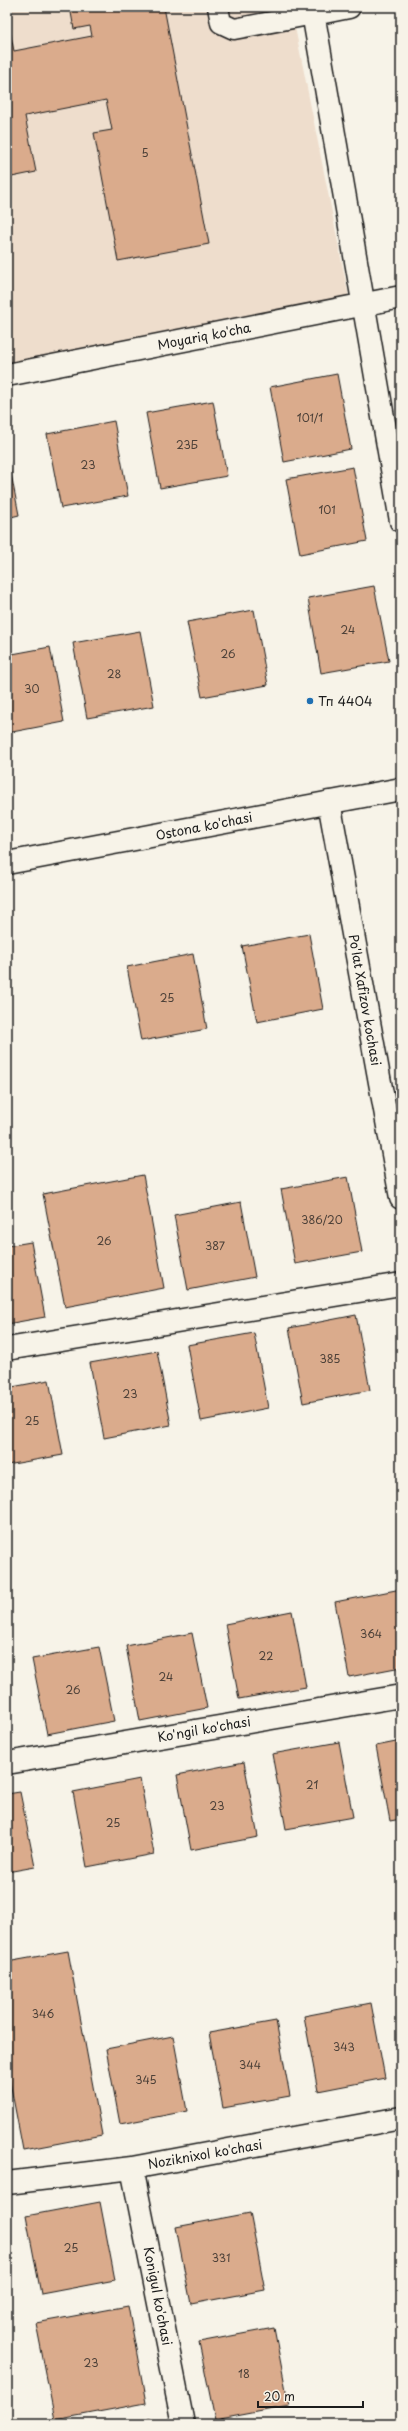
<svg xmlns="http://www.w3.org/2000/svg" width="408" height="2431" viewBox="0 0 408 2431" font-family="'Playpen Sans',sans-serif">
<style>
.built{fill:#edc}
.building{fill:#daab8c;stroke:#1c1c1c}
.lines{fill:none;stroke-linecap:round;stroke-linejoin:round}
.service-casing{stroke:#1c1c1c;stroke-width:23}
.minor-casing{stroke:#1c1c1c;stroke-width:25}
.tertiary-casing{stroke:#1c1c1c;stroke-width:25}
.service{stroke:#f7f3e8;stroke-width:20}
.minor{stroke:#f7f3e8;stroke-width:22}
.tertiary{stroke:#f7f3e8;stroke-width:22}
.poi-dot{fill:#1f6fb2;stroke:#f7f3e8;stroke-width:1.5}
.labels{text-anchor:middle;stroke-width:3;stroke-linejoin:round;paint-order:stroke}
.number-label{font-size:11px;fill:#4c4038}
.street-label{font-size:13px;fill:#1c1c1c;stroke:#f7f3e8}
.poi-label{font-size:13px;fill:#1c1c1c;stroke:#f7f3e8;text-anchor:start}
</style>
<rect width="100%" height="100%" fill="#f7f3e8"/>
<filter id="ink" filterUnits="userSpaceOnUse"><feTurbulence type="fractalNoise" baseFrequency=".025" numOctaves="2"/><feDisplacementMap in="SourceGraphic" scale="8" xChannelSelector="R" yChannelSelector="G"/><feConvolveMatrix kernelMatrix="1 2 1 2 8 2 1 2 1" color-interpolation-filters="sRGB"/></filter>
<g filter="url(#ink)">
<!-- built -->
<path class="built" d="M7,7H291L349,298L7,364Z"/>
<!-- building -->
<path class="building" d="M70,7H164L209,244L118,261L94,133L112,130L106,100L25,116L36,172L7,178V16L14,51L92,36L90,26L74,29Z
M337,374L351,449L284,462L270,387Z
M213,401L227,476L160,488L146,413Z
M114,421L128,496L61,508L47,434Z
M7,453L19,515L7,518Z
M353,467L367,541L300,554L286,479Z
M374,586L389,661L321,673L308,598Z
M254,610L268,685L202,697L187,622Z
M140,631L154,706L87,718L73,643Z
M50,647L64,722L7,733V655Z
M309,934L323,1009L257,1022L242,946Z
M193,954L207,1029L141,1041L127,967Z
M143,1175L164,1288L65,1307L43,1194Z
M348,1177L362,1252L295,1264L281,1189Z
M241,1202L255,1277L188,1290L174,1215Z
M31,1242L45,1317L7,1324V1246Z
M356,1315L370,1390L303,1403L289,1328Z
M254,1333L268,1408L201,1421L187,1345Z
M157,1351L171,1425L104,1438L90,1363Z
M49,1380L63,1455L7,1465V1388Z
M401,1589V1667L349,1677L335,1602Z
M292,1611L306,1687L239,1699L225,1624Z
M192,1633L207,1708L140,1721L126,1646Z
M99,1647L114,1721L47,1734L32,1659Z
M401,1741V1819L390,1821L376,1746Z
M339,1742L353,1817L286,1829L272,1754Z
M244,1762L258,1837L191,1850L177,1775Z
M140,1779L154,1854L87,1867L73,1792Z
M20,1792L35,1867L7,1872V1794Z
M68,1951L102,2135L23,2150L7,2066V1962Z
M371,2003L385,2078L318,2091L304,2016Z
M276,2021L290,2096L223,2108L209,2033Z
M173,2036L187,2111L120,2124L106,2049Z
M100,2202L115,2280L41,2294L26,2216Z
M250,2213L265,2290L191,2304L176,2227Z
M128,2306L146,2403L55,2420L36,2323Z
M274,2328L289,2406L215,2420L199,2342Z
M149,2419L150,2424H122Z"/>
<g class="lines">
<!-- service casing -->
<g class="service-casing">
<path id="service" d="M218,7L221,23L234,29L314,14"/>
</g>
<!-- minor casing -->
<g class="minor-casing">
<path id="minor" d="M312,7L401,521
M314,14L349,7
M7,375L401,297
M329,802L401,1198
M7,1349L401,1284
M7,1763L401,1696
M132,2168L183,2424
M7,2183L132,2168L401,2118"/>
</g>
<!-- tertiary casing -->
<g class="tertiary-casing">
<path id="tertiary" d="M7,863L401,789"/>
</g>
<!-- service -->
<use href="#service" class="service"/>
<!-- minor -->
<use href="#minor" class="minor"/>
<!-- tertiary -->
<use href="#tertiary" class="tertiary"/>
</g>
</g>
<!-- markers -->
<circle class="poi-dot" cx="310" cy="701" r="4"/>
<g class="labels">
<!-- number labels -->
<g class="number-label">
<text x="145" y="157">5</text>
<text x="310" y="422">101/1</text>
<text x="187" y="449">23Б</text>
<text x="88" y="469">23</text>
<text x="327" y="514">101</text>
<text x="348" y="634">24</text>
<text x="228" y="658">26</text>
<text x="114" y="678">28</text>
<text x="32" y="693">30</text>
<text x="167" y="1002">25</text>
<text x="322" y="1224">386/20</text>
<text x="104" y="1245">26</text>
<text x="215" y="1250">387</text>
<text x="330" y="1363">385</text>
<text x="130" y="1398">23</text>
<text x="32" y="1425">25</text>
<text x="371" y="1638">364</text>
<text x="266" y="1660">22</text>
<text x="166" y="1681">24</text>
<text x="73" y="1694">26</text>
<text x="312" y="1789">21</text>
<text x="217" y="1810">23</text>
<text x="113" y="1827">25</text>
<text x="43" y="2018">346</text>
<text x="344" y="2051">343</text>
<text x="250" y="2069">344</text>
<text x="146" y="2084">345</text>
<text x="71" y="2252">25</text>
<text x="221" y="2262">331</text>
<text x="91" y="2367">23</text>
<text x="244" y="2378">18</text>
</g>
<!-- street labels -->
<g class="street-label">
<text transform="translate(204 336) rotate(-11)" y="5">Moyariq ko'cha</text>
<text transform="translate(204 826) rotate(-11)" y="5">Ostona ko'chasi</text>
<text transform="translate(365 1000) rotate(80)" y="5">Po'lat Xafizov kochasi</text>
<text transform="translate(204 1729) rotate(-10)" y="5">Ko'ngil ko'chasi</text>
<text transform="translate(205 2154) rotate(-10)" y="5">Noziknixol ko'chasi</text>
<text transform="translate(158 2296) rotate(79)" y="5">Konigul ko'chasi</text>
</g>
<!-- poi labels -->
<g class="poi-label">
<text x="318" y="706">Тп 4404</text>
</g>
</g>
<!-- margin -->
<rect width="408" height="2431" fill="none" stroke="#f7f3e8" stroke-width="24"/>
<rect x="12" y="12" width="384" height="2407" fill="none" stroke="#1c1c1c" stroke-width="1.5" filter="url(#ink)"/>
<!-- scale -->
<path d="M258 2401v6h105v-6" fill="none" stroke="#1c1c1c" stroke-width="2"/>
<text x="264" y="2401" font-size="12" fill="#1c1c1c" stroke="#f7f3e8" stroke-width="3" paint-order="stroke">20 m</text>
</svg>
